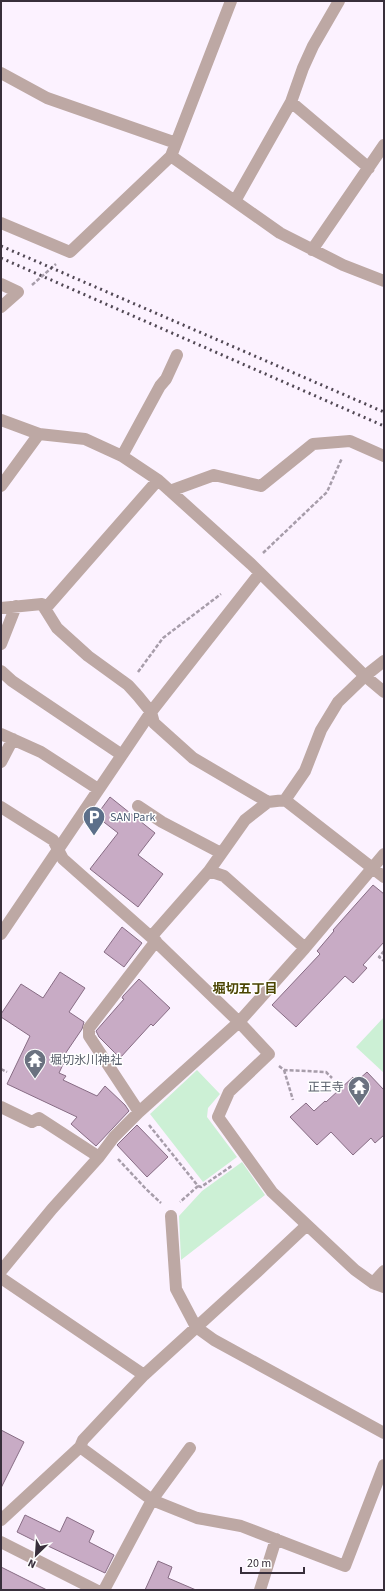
<svg xmlns="http://www.w3.org/2000/svg" width="385" height="1591" viewBox="0 0 385 1591" font-family="'Source Sans 3','Noto Sans JP',sans-serif">
<style>
.green{fill:#ccf0d5}
.building{fill:#c8abc5;stroke:#876c84}
.lines{fill:none;stroke-linecap:round;stroke-linejoin:round}
.path{stroke:#a79daa;stroke-width:2.5;stroke-dasharray:4 2;stroke-linecap:butt}
.minor{stroke:#bda8a4;stroke-width:12}
.rail{stroke:#514854;stroke-width:3;stroke-dasharray:2 4;stroke-linecap:butt}
.labels{text-anchor:middle;stroke-width:3;stroke-linejoin:round;paint-order:stroke}
.service-label{font-size:12px;fill:#4e5e75;stroke:#fff;text-anchor:start}
.worship-label{font-size:12px;fill:#5b616d;stroke:#fff;text-anchor:start}
.neighbourhood-label{font-size:13px;font-weight:bold;fill:#4b4502;stroke:#fff}
</style>
<rect width="100%" height="100%" fill="#fcf2ff"/>
<!-- green -->
<path class="green" d="M384,1017V1073L356,1047Z
M197,1070L220,1094L208,1108L207,1117L237,1157L203,1182L150,1114Z
M242,1162L265,1195L181,1260L179,1216L202,1191Z"/>
<!-- building -->
<path class="building" d="M110,797L155,833L138,855L163,874L138,907L90,869L118,833L96,816Z
M373,885L384,894V942L363,965L367,968L353,983L345,976L296,1027L272,1005L320,954L317,951L334,931L333,930Z
M122,927L142,943L124,967L104,952Z
M60,972L85,988L69,1012L84,1022L82,1029L63,1057L66,1058L59,1073L66,1076L63,1080L97,1096L105,1086L125,1105L129,1111L96,1146L71,1124L77,1117L7,1084L30,1036L1,1017V1014L21,984L43,998Z
M139,979L170,1008L153,1026L151,1024L120,1058L99,1037L96,1031L124,999L122,998L123,996Z
M367,1072L384,1090V1135L375,1143L371,1138L353,1155L331,1132L317,1145L290,1117L306,1103L314,1111L325,1101L326,1102L353,1077L357,1081Z
M137,1125L168,1157L147,1177L117,1145Z
M1,1430L24,1442L1,1488Z
M25,1515L60,1532L67,1517L94,1531L89,1542L114,1555L105,1573L48,1546L47,1547L17,1532Z
M158,1561L172,1567L168,1578L196,1590H145Z
M1,1567L47,1590H1Z"/>
<g class="lines">
<!-- path -->
<path class="path" d="M32,285L56,264
M263,553L327,492L342,458
M138,672L163,638L221,594
M384,951L379,957L384,961
M279,1066L284,1070L326,1072L332,1078
M1,1069L7,1072
M284,1070L293,1100
M149,1125L198,1186L180,1202
M118,1159L146,1189L161,1203
M198,1186L201,1187L233,1165"/>
<!-- minor -->
<path class="minor" d="M1,73L47,98L176,143
M291,102L369,168
M171,156L280,233L343,265L384,281
M235,201L291,102L303,68L313,46L339,1
M1,223L70,252L171,156L231,1
M312,250L384,145
M1,284L18,292L1,307
M1,420L39,434L85,439L122,456L158,480L251,564L365,676L384,692
M122,456L160,386L166,379L177,355
M1,486L39,434
M170,491L214,475L261,486L313,444L350,441L384,456
M1,608L42,604L57,628L88,656L128,685L138,696L151,712L154,723L193,758L268,802
M45,609L158,480
M1,644L16,606
M1,671L12,681L122,755
M1,734L41,752L98,789
M1,762L13,739
M285,800L384,877
M138,806L162,822L221,853
M1,807L53,840L63,859L151,937L239,1022L269,1054L229,1092L218,1117L272,1192L355,1270L373,1283L384,1287
M209,871L224,876L305,948
M1,934L151,712L260,573
M151,937L209,871L245,820L268,802L285,800L305,771L321,730L338,702L365,676L384,661
M1,1107L32,1122L39,1118L99,1157
M139,1112L89,1036V1028L156,941
M171,1216L176,1289L196,1327L214,1340L384,1433
M1,1271L52,1209L99,1157L114,1137L139,1112L239,1022L305,948L384,854
M1,1278L144,1375
M373,1283L384,1271
M80,1447L152,1500L197,1518L241,1526L345,1566L384,1465
M1,1520L80,1447L83,1440L144,1375L257,1272L307,1225
M1,1542L96,1590
M104,1590L152,1500L190,1448
M260,1590L276,1539"/>
<!-- rail -->
<path class="rail" d="M1,246L384,412
M1,258L384,426"/>
</g>
<!-- icons -->
<defs>
<g id="parking-pin" transform="scale(1.15)"><path d="M0 17L-7.5 6A9.5 9.5 0 1 1 7.5 6Z" fill="#5c6f8a" stroke="#fff"/><path d="M-3.5-5.5H1a3.5 3.5 0 0 1 0 7H-1V5.5H-3.5ZM-1-3.4V-.6H.8a1.4 1.4 0 0 0 0-2.8Z" fill="#fff"/></g>
<g id="temple-pin" transform="scale(1.15)"><path d="M0 17L-7.5 6A9.5 9.5 0 1 1 7.5 6Z" fill="#6b7280" stroke="#fff"/><path d="M0-6L5-2H3V0L6.5 2.5H4V6H1.5V3h-3V6H-4V2.5H-6.5L-3 0V-2H-5Z" fill="#fff"/></g>
</defs>
<g fill-rule="evenodd">
<use href="#parking-pin" x="94" y="817"/>
<use href="#temple-pin" x="35" y="1060"/>
<use href="#temple-pin" x="359" y="1087"/>
</g>
<g class="labels">
<!-- service labels -->
<g class="service-label">
<text x="110" y="821">SAN Park</text>
</g>
<!-- worship labels -->
<g class="worship-label">
<text x="50" y="1064">堀切氷川神社</text>
<text x="344" y="1091" text-anchor="end">正王寺</text>
</g>
<!-- neighbourhood labels -->
<g class="neighbourhood-label">
<text x="245" y="993">堀切五丁目</text>
</g>
</g>
<!-- border -->
<rect width="385" height="1591" fill="none" stroke="#382f3b" stroke-width="4"/>
<!-- north arrow -->
<g transform="translate(36 1555) rotate(205)" stroke="#ffffff" stroke-width="3" paint-order="stroke">
<path d="M0-3L7 15L0 10L-7 15Z" fill="#382f3b"/>
<text y="-6" font-size="11" font-weight="bold" text-anchor="middle" fill="#382f3b">N</text>
</g>
<!-- scale -->
<path d="M241 1567v6h63v-6" fill="none" stroke="#382f3b" stroke-width="2"/>
<text x="247" y="1567" font-size="12" fill="#382f3b" stroke="#ffffff" stroke-width="3" paint-order="stroke">20 m</text>
</svg>
